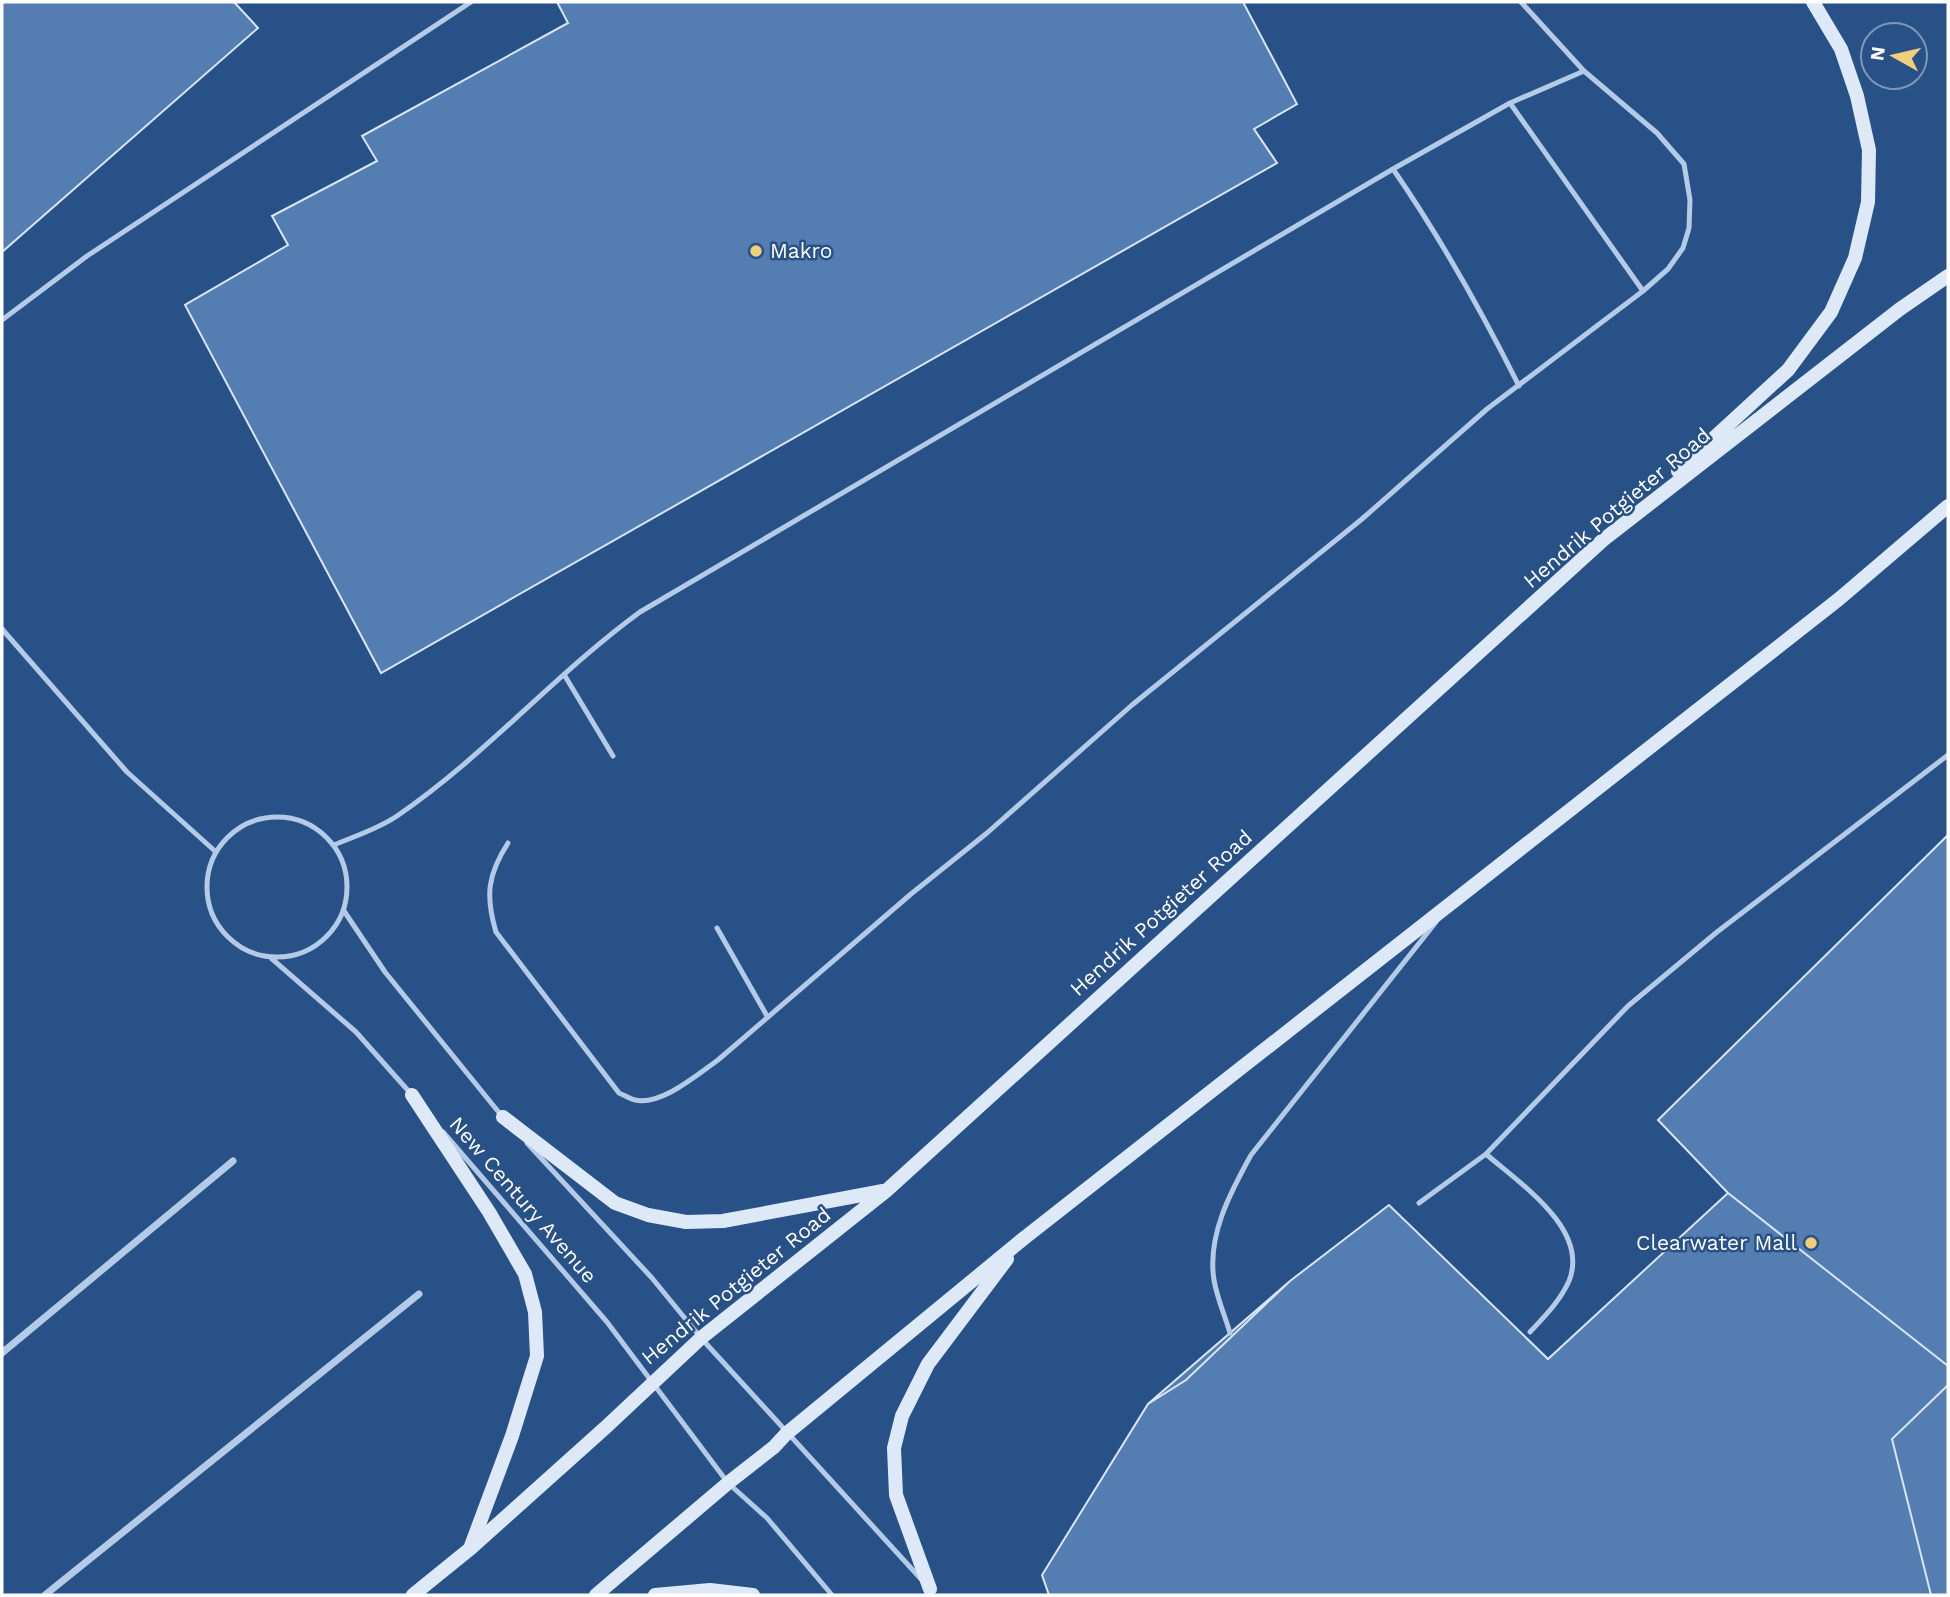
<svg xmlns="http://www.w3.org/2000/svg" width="1950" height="1597" viewBox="0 0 1950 1597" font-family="'Work Sans',sans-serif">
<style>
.building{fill:#547db1;stroke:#d7e6f7;stroke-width:2}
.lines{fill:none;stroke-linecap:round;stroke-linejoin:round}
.service{stroke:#b4cbe8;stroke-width:5}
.minor{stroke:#b4cbe8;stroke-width:7}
.secondary{stroke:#dee9f7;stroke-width:14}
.poi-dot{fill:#f0ce7a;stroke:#285187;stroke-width:2.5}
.labels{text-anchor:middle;stroke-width:5;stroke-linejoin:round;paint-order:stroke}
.poi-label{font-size:21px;fill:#fff;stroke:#285187;text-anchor:start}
.street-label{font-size:21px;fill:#fff;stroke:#285187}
</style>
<rect width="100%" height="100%" fill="#285187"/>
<!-- building -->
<path class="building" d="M2,2H234L258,28L2,252Z
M557,2H1243L1297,104L1254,129L1277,163L381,673L185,305L288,245L272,216L377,161L362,136L568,23Z
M1948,835V1595H1049L1042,1575L1148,1404L1290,1281L1389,1205L1548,1359L1728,1193L1658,1120Z
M1728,1193L1948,1366V1385L1892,1439L1931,1595H1049L1042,1575L1148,1404L1186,1380L1290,1281L1389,1205L1548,1359Z"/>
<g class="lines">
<!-- service -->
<path class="service" d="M1510,103L1643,291
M1393,169C1442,240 1480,308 1519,386
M2,320L87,256L471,2
M2,629L127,772L216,852
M565,676L613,756
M207 887a70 70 0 1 1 140 0a70 70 0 1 1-140 0Z
M508,843C488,874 485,895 496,932L619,1093C624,1095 630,1099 635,1100C661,1106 698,1074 718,1060L911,894L987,833L1132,705L1362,519L1487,409L1643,291L1668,269L1683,248L1689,228L1690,200L1684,164L1657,133L1584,71L1521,2
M334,845C355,836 378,829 397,816C485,756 555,674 640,612L1393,169L1510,103L1584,71
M344,911L385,972L501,1115
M717,928L767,1016
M271,958L356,1032L412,1095
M443,1132L607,1322L728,1483L767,1518L832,1595
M527,1143L652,1278L701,1338L921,1579
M1486,1154C1519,1183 1590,1229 1569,1281C1560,1301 1545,1316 1530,1332
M1419,1203L1486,1154L1628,1006L1717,932L1948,755
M1230,1333C1225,1316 1217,1298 1214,1280C1207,1236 1230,1193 1251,1155L1436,922"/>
<!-- minor -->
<path class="minor" d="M2,1353L233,1161
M45,1595L419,1294"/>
<!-- secondary -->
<path class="secondary" d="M1678,471L1788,370L1831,312L1855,258L1868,202L1869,150L1857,96L1841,49L1813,2
M412,1095L489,1212L525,1274L535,1312L537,1356L512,1436L471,1546
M503,1117L615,1203L648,1215L686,1222L723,1221L883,1191
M930,1589L896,1495L894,1448L902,1416L928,1364L1007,1259
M413,1595L471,1548L606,1427L701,1338L886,1191L1603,540L1900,309L1948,276
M596,1595L728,1483L774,1447L786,1434L1023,1239L1839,599L1948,506
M655,1595L710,1590L753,1595"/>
</g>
<!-- markers -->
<g class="poi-dot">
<circle cx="756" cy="251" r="7"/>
<circle cx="1811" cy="1243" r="7"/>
</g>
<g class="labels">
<!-- poi labels -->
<g class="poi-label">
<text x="770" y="258">Makro</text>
<text x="1797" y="1250" text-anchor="end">Clearwater Mall</text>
</g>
<!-- street labels -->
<g class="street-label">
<text transform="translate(1617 508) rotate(-40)" y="7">Hendrik Potgieter Road</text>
<text transform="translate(1161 913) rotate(-42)" y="7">Hendrik Potgieter Road</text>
<text transform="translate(523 1200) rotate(49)" y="7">New Century Avenue</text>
<text transform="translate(736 1286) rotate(-39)" y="7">Hendrik Potgieter Road</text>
</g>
</g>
<!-- border -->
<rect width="1950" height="1597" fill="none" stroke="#ffffff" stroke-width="7"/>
<!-- north arrow -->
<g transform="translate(1894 56) rotate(278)"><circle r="33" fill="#285187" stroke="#7e97b7" stroke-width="2"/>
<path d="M0-5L12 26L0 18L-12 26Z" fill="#f0ce7a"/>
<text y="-10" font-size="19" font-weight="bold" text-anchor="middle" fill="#ffffff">N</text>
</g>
</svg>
